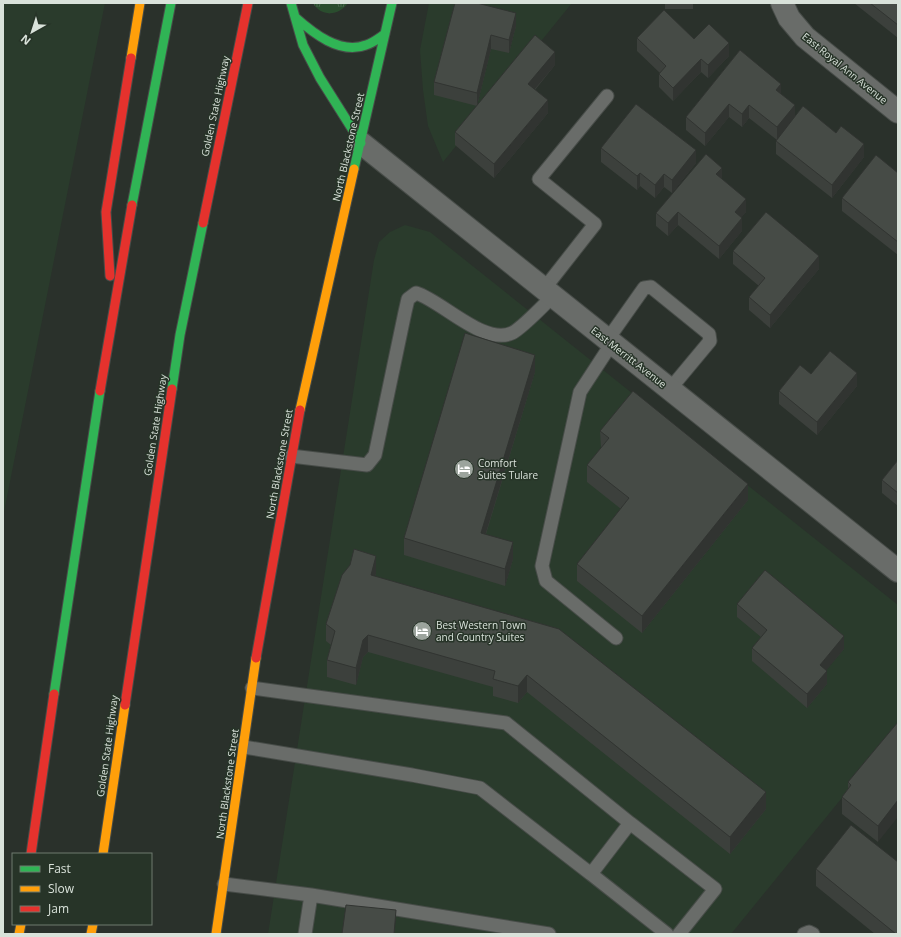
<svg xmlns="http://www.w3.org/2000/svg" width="901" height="937" viewBox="0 0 901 937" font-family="'Open Sans',sans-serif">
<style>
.built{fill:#2a3b2c}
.grass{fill:url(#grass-tufts)}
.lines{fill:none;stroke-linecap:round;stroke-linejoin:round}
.lane-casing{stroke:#474c48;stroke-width:15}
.street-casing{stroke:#474c48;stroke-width:24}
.fast-casing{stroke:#474c48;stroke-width:11}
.slow-casing{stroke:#474c48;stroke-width:11}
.jam-casing{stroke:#474c48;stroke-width:11}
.lane{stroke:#696c69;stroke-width:13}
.street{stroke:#696c69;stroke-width:22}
.fast{stroke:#30b455;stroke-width:9}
.slow{stroke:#ff9f0a;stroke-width:9}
.jam{stroke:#e5322d;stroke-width:9}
.wall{fill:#3c403c}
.shaded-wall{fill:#313431}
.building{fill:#464b46;stroke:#313431}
.labels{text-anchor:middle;stroke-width:3;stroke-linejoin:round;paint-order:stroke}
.street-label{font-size:10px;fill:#d9e2da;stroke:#273428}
.poi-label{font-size:10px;fill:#d9e2da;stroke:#273428;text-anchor:start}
</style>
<defs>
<pattern id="grass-tufts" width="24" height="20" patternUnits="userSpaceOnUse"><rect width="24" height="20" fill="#2a4d2e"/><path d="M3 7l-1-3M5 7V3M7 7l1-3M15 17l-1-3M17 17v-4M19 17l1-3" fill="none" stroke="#48664c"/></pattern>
</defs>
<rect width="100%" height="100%" fill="#2a312b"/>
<!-- built -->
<path class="built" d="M3,3H105L3,517Z
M429,3H572L443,162L428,126L423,90L420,50Z
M405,225L430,232L898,605V729L731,934H268L374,260L379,242L390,232Z"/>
<!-- grass -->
<path class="grass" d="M313,3H348C339,16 321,17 313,3Z"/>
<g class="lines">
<!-- lane casing -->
<g class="lane-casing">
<path id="lane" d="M544,289L595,224L539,179L607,96
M608,339L644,288L651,287L709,334L710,341L670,389
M612,343L580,392L542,566L546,581L616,638
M291,456L367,465L375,455L405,312L408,299L416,293C442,301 484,346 512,333C521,329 545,304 553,296
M244,747L412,775L480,788L591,874L630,823L506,723L252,688
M630,823L715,889L679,934
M591,874L667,934
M224,884L311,895L305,934
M311,895L549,934
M804,934L809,932L813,934"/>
</g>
<!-- street casing -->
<g class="street-casing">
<path id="street" d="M782,3L789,18L805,37L898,112
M361,143L898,571"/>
</g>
<!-- fast casing -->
<g class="fast-casing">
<path id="fast" d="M291,3L303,45L320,78L361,143
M295,17C313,33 340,55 366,45C373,43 379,38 385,34
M354,169L392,3
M132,205L171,3
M172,389L180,335L203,223
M54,694L100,391"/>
</g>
<!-- slow casing -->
<g class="slow-casing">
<path id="slow" d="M131,58L140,3
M300,410L354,169
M103,854L125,705
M19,934L21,924
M91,934L93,924
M216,934L256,658"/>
</g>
<!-- jam casing -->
<g class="jam-casing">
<path id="jam" d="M203,223L248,3
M110,276L106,212L131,58
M100,391L132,205
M256,658L300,410
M125,705L172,389
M31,854L54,694"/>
</g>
<!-- lane -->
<use href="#lane" class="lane"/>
<!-- street -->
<use href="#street" class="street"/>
<!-- fast -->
<use href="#fast" class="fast"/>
<!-- slow -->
<use href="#slow" class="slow"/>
<!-- jam -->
<use href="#jam" class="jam"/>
</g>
<!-- wall -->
<path class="wall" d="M455,3L516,26L509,53L491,49L477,106L555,65L535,90L548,113L494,178L455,145V132L477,106L434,95V82Z
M665,3H693V9H665Z
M854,3H898V38Z
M637,38L694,39L729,56L708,78L701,72L673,101L659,87V74L660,73L637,51Z
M740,50L781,94L795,117L864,157L832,198L776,154V141L777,140L749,118L742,127L729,117L705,146L686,130V117Z
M601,148L696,163L672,193L664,187L655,198L640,186L637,190L601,162Z
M898,173V255L842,211V198Z
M722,179L746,212L741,217L742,231L719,259L678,225L668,236L656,226V213Z
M733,251L819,269L770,328L749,310V297L759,286L733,264Z
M535,372L486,534L513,559L505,586L404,555V538Z
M811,374L857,386L817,435L779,404V391Z
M600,431L748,500L642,633L577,581V564L621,509L587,482V465L601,448Z
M898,460V506L882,493V480Z
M376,573L375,577L766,809L730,854L527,692L518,703L493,696V687L368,652L363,657L356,685L327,677V660L331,645L326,641V624Z
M737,604L844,649L826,670L827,684L807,708L752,661V648L761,637L737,617Z
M898,722L878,842L842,814V797L848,789V782Z
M816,869L898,934H875L816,886Z"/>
<!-- shaded-wall -->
<path class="shaded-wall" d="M516,13V26L509,53V40Z
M491,35V49L477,106V93Z
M729,43V56L708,78V65Z
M555,52V65L528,97V84Z
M701,59V72L673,101V88Z
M781,84V97L776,90Z
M548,100V113L494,178V164Z
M729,104V117L705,146V133Z
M749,105V118L742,127V114Z
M795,105V118L777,140V127Z
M864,144V157L832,198V185Z
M696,150V163L672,193V180Z
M722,168V181L716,174Z
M640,173V186L637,190V176Z
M664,174V187L655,198V185Z
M746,199V212L735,225V212Z
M678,212V225L668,236V223Z
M742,218V231L719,259V246Z
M819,256V269L770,328V315Z
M535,355V372L481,549V533Z
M857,373V386L817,435V422Z
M748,484V500L642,633V616Z
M513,542V559L505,586V569Z
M376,556V573L371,592V575Z
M368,635V652L363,657L356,685V668L363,640Z
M844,636V649L820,678V665Z
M827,671V684L807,708V694Z
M527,675V692L518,703V686Z
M766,792V809L730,854V837Z
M898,800V817L878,842V826Z
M396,910V919L394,934Z"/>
<!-- building -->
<path class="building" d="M455,3H477L516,13L509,40L491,35L477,93L434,82Z
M870,3H898V25Z
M664,10L694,39L709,24L729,43L708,65L701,59L673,88L659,74L666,66L637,38Z
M535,35L555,52L528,84L548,100L494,164L455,132Z
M740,50L781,84L776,90L795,105L777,127L749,105L742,114L729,104L705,133L686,117Z
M636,104L696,150L672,180L664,174L655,185L640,173L637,176L601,148Z
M803,106L836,133L841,126L864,144L832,185L776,141Z
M706,154L722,168L716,174L746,199L735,212L742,218L719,246L678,212L668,223L656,213Z
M876,155L898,173V242L842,198Z
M766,212L819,256L770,315L749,297L765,278L733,251Z
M465,333L535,355L481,533L513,542L505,569L404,538Z
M830,351L857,373L817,422L779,391L800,365L811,374Z
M633,391L748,484L642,616L577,564L629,498L587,465L609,438L600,431Z
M898,460V493L882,480Z
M354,549L376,556L371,575L559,629L766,792L730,837L527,675L518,686L493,679L495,671L368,635L363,640L356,668L327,660L335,631L326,624L342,575L350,565Z
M765,570L844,636L820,665L827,671L807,694L752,648L767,630L737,604Z
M898,722V800L878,826L842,797L851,785L848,782Z
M851,825L898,862V934H896L816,869Z
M346,905L396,910L394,934H342Z"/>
<!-- icons -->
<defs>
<g id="hotel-disc" transform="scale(1)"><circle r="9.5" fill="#9ca49d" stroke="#273428"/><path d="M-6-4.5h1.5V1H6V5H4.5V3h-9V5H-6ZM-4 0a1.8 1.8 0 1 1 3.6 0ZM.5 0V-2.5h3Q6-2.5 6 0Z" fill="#fff"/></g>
</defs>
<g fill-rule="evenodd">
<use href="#hotel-disc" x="464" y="469"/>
<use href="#hotel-disc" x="422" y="631"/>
</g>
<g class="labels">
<!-- street labels -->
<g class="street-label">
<text transform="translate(845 68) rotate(39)" y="4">East Royal Ann Avenue</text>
<text transform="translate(215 106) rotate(-78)" y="4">Golden State Highway</text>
<text transform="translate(348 147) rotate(-77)" y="4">North Blackstone Street</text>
<text transform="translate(629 357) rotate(38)" y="4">East Merritt Avenue</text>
<text transform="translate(155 425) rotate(-81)" y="4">Golden State Highway</text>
<text transform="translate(279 464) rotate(-80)" y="4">North Blackstone Street</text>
<text transform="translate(107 746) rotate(-82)" y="4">Golden State Highway</text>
<text transform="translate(227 784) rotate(-82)" y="4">North Blackstone Street</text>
</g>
<!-- poi labels -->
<g class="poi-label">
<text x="478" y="467">Comfort<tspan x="478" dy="12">Suites Tulare</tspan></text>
<text x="436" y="629">Best Western Town<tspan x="436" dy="12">and Country Suites</tspan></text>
</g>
</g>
<!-- border -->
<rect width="901" height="937" fill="none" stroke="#d9e2da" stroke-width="8"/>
<!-- legend -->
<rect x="12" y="853" width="140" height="72" fill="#273428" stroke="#6e7a6f"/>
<rect x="20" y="866" width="20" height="6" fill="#30b455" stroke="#6e7a6f"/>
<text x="48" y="873" font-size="12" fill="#d9e2da">Fast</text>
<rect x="20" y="886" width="20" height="6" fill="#ff9f0a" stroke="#6e7a6f"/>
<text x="48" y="893" font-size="12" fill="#d9e2da">Slow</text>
<rect x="20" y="906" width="20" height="6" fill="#e5322d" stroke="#6e7a6f"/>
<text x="48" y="913" font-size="12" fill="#d9e2da">Jam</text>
<!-- north arrow -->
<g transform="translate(32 32) rotate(219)" stroke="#273428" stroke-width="3" paint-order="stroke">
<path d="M0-3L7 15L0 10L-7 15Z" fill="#d9e2da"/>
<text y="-6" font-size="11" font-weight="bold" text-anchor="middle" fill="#d9e2da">N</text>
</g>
</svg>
